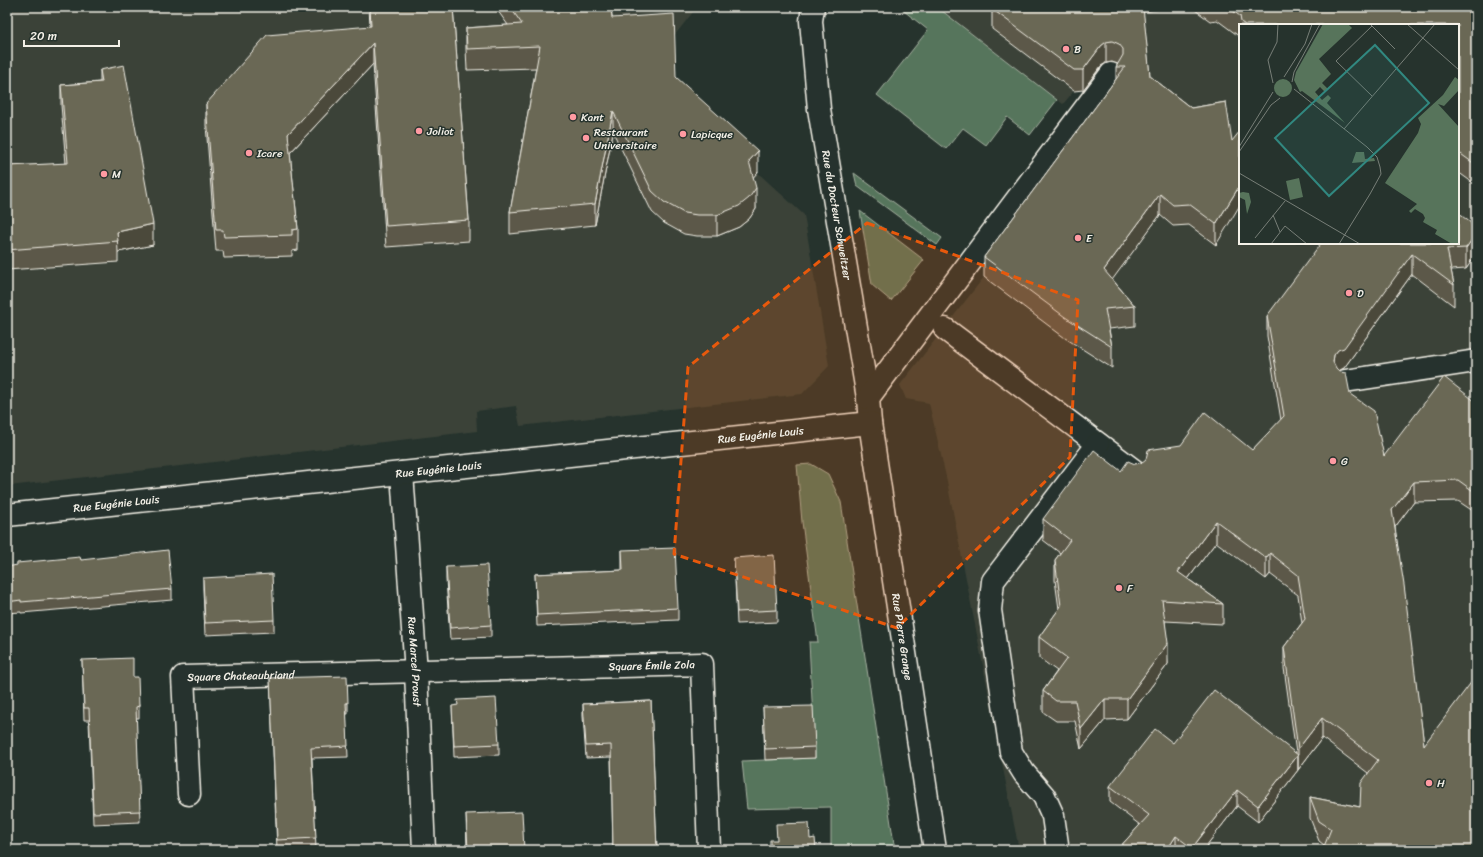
<svg xmlns="http://www.w3.org/2000/svg" width="1483" height="857" viewBox="0 0 1483 857" font-family="Sriracha,sans-serif">
<style>
.built{fill:#3b4339;fill-rule:evenodd}
.green{fill:#57745b;stroke:#a6b2a2}
.lines{fill:none;stroke-linecap:round;stroke-linejoin:round}
.minor-casing{stroke:#f4f1e8;stroke-width:25}
.minor{stroke:#26332d;stroke-width:22}
.wall{fill:#5c5948;stroke:#f4f1e8}
.shaded-wall{fill:#4b493b;stroke:#f4f1e8}
.building{fill:#6b6854;stroke:#f4f1e8}
.marked{fill:#e8590c;fill-opacity:0.2;stroke:#e8590c;stroke-width:3;stroke-dasharray:8 5;stroke-linejoin:round}
.poi-dot{fill:#ff9aa2;stroke:#26332d;stroke-width:1.5}
.labels{text-anchor:middle;stroke-width:3;stroke-linejoin:round;paint-order:stroke}
.poi-label{font-size:11px;fill:#f4f1e8;stroke:#26332d;text-anchor:start}
.street-label{font-size:11px;fill:#f4f1e8;stroke:#26332d}
.inset-road{fill:none;stroke:#787f78;stroke-width:1}
.view{fill:#318880;fill-opacity:0.15;stroke:#318880;stroke-width:2}
.inset-edge{fill:none;stroke:#f4f1e8;stroke-width:2}
</style>
<rect width="100%" height="100%" fill="#26332d"/>
<filter id="ink" filterUnits="userSpaceOnUse"><feTurbulence type="fractalNoise" baseFrequency=".025" numOctaves="2"/><feDisplacementMap in="SourceGraphic" scale="8" xChannelSelector="R" yChannelSelector="G"/><feConvolveMatrix kernelMatrix="1 2 1 2 8 2 1 2 1" color-interpolation-filters="sRGB"/></filter>
<g filter="url(#ink)">
<!-- built -->
<path class="built" d="M7,7H697L674,36L676,98L804,215L829,366L802,394L520,426L516,406L476,411L477,431L9,486L7,473Z
M937,7H1476V850H1019L947,481L929,403L906,399L900,385L984,277L1100,121L1123,84L1100,66L1080,90L1074,91L1063,104ZM1240,25H1458V243H1240Z"/>
<!-- green -->
<path class="green" d="M899,7H937L1057,100L1030,135L1007,117L986,145L963,128L946,149L877,95L928,30Z
M854,173L942,238L937,245L857,186Z
M860,211L924,260L891,301L872,285Z
M811,464L828,474L841,502L895,850H831V807L747,809L742,761L815,758L809,642H818L802,522L797,465Z"/>
<g class="lines">
<!-- minor casing -->
<g class="minor-casing">
<g id="minor">
<path id="s1" d="M813,7L811,21L819,109L868,398L870,423L935,850"/>
<path d="M945,329L1136,472"/>
<path d="M1345,381L1476,361"/>
<path d="M868,398L1111,74"/>
<path id="s2" d="M402,473L416,672L424,850"/>
<path id="s3" d="M7,515L870,423"/>
<path id="s4" d="M189,794L183,677L702,664L709,850"/>
<path d="M1056,850L1057,844L1053,816L1044,796L1024,773L1011,752L990,610L993,581L1098,444"/>
</g>
</g>
<!-- minor -->
<use href="#minor" class="minor"/>
</g>
<!-- wall -->
<path class="wall" d="M369,7H453L469,220V241L386,247L373,64L290,153L298,229V250L292,251V256L224,258L223,251H216L206,125V104L370,26Z
M495,7H611L612,18L676,77L758,172L753,177L756,209L749,219L739,227L717,236H697L684,234L664,223L652,212L613,132L595,225L510,234V212L536,68L467,70L466,49V28L508,25Z
M994,7H1174L1143,12L1150,76L1191,108L1226,102L1216,245L1189,225L1173,226L1160,215L1112,279L1135,306V326L1109,329L1112,347V368L1065,338L984,277V257L1116,79V67L1118,64L1112,62L1106,63L1101,66L1083,90L1074,91L992,29V9Z
M1191,7H1476V185L1458,172V25H1240V38V37L1217,20L1210,21Z
M100,70L153,245L118,252V262L7,270V144L9,166L66,164L61,105V85L100,82Z
M1458,213L1473,259L1466,269L1451,270L1454,285V306L1412,274L1344,368L1339,371L1350,394L1384,456L1476,402V513L1458,501L1414,502L1395,527L1424,745L1476,850H1323L1324,845L1319,841L1310,818V797L1360,807L1368,773L1322,738L1298,770V767V770L1258,822L1237,806L1203,850H1117L1140,825L1110,802V786L1173,743L1296,753L1284,668V647L1302,623L1298,595L1270,574L1266,579L1216,542L1188,579L1223,604V624L1165,621L1168,664L1127,719L1105,720L1081,749L1075,721H1056L1043,712V691L1057,671L1039,658V637L1059,609L1055,580V560L1060,553L1043,540V519L1121,471L1135,464L1252,450L1281,420L1267,336V316Z
M622,550L678,608V620L537,626L535,574L622,570Z
M734,558L777,610V622L737,624Z
M81,560L172,589V600L21,613V612L7,613V567Z
M446,567L491,625V637L450,639L446,579Z
M203,578L274,620V632L205,635L203,589Z
M82,660L133,677L139,706V718H136L140,822L93,824L89,720H84Z
M270,678L348,703V714H346L348,757L312,758L316,849L277,850Z
M651,701L657,850H613L611,757L586,758L583,716V704Z
M452,706L499,744V755L454,757Z
M763,707L815,747V758L765,760Z
M466,814L524,850H467Z"/>
<!-- shaded-wall -->
<path class="shaded-wall" d="M1106,42V63L1101,66L1083,90V70L1101,46Z
M373,43V64L288,155V134Z
M613,111V132L595,225V204Z
M758,151V172L749,182V161Z
M1240,185V205L1216,245V224Z
M756,188V209L749,219L739,227L717,236V215Z
M1160,194V215L1104,291V270Z
M153,224V245L118,252L117,232Z
M1473,238V259L1466,269V248Z
M1412,254V274L1344,368L1338,371L1334,376L1333,362L1334,355Z
M1414,482V502L1392,531V510Z
M1216,521V542L1178,592V572Z
M1270,553V574L1266,579V558Z
M1168,643V664L1127,719V699Z
M1105,699V720L1081,749V729Z
M1322,718V738L1298,770V749Z
M1298,755V770L1258,822V806Z
M1237,790V806L1203,850H1192V848Z
M1176,836V850H1167Z"/>
<!-- building -->
<path class="building" d="M370,7H453L469,220L386,226L373,43L288,134L298,229L292,230V235L224,237L223,230H216L206,104L267,35L371,26Z
M510,7H611L612,18L674,14L676,77L758,151L749,161L756,188L749,198L739,206L717,215H697L684,213L664,202L652,191L613,111L595,204L510,212L540,46L467,49L466,28L522,24Z
M994,7H1143L1150,76L1191,108L1226,102L1232,141L1240,131V185L1216,224L1189,204L1173,205L1160,194L1104,270L1135,306L1105,309L1112,347L1065,317L984,257L1125,67H1116L1123,55V49L1119,44L1112,41L1106,42L1101,46L1083,70H1074L992,9Z
M1227,7H1476V165L1458,152V25H1245L1241,22L1240,16Z
M124,65L153,224L117,232L118,241L7,250V144L9,166L68,163L61,85L102,82L100,70Z
M1458,213L1471,223L1473,238L1466,248L1447,249L1454,285L1412,254L1344,348L1338,350L1334,355L1333,362L1336,368L1340,372L1346,373L1350,394L1374,411L1384,456L1444,377L1476,402V493L1458,480L1414,482L1392,510L1404,585L1424,745L1476,676V850H1358L1352,847L1350,850H1323V849L1331,829L1319,821L1310,797L1360,807L1361,783L1378,760L1322,718L1298,749L1284,647L1305,619L1298,575L1270,553L1266,558L1216,521L1178,572L1223,604L1162,600L1168,643L1127,699H1105L1081,729L1075,701H1056L1043,691L1067,658L1039,637L1061,606L1055,560L1070,540L1043,519L1094,450L1121,471L1128,461L1135,464L1141,463L1146,459L1148,450L1181,445L1205,412L1252,450L1284,416L1267,316L1321,243H1458Z
M675,548L678,608L537,615L535,574L623,570L622,550Z
M168,550L172,589L21,602V600L7,602V567L17,565V563L80,557L81,560Z
M774,555L777,610L737,612L734,558Z
M487,565L491,625L450,628L446,567Z
M272,574L274,620L205,623L203,578Z
M133,658V677H138L139,706L136,707L140,811L93,813L89,708H84L82,660Z
M347,676L348,703H346L348,746L311,748L316,838L277,840L270,678Z
M1214,690L1298,755L1258,806L1237,790L1192,848L1176,836L1167,850H1117L1149,815L1110,786L1155,729L1173,743Z
M496,698L499,744L454,746L452,706L458,705L457,700Z
M651,701L657,850H613L611,745L586,746L583,704Z
M813,706L815,747L765,749L763,707Z
M522,812L524,850H468L466,814Z
M809,823L810,839L815,838L816,850H770V840H777L776,824Z"/>
</g>
<!-- marked area -->
<path class="marked" d="M867,223L1078,300L1070,457L897,628L674,554L688,367Z"/>
<!-- markers -->
<g class="poi-dot">
<circle cx="1066" cy="49" r="4"/>
<circle cx="573" cy="117" r="4"/>
<circle cx="419" cy="131" r="4"/>
<circle cx="683" cy="134" r="4"/>
<circle cx="586" cy="138" r="4"/>
<circle cx="249" cy="153" r="4"/>
<circle cx="104" cy="174" r="4"/>
<circle cx="1078" cy="238" r="4"/>
<circle cx="1349" cy="293" r="4"/>
<circle cx="1333" cy="461" r="4"/>
<circle cx="1119" cy="588" r="4"/>
<circle cx="1429" cy="783" r="4"/>
</g>
<g class="labels">
<!-- poi labels -->
<g class="poi-label">
<text x="1074" y="53">B</text>
<text x="581" y="121">Kant</text>
<text x="427" y="135">Joliot</text>
<text x="594" y="136">Restaurant<tspan x="594" dy="13">Universitaire</tspan></text>
<text x="691" y="138">Lapicque</text>
<text x="257" y="157">Icare</text>
<text x="112" y="178">M</text>
<text x="1086" y="242">E</text>
<text x="1357" y="297">D</text>
<text x="1341" y="465">G</text>
<text x="1127" y="592">F</text>
<text x="1437" y="787">H</text>
</g>
<!-- street labels -->
<g class="street-label">
<text dy="4" stroke="none"><textPath href="#s1" startOffset="210">Rue du Docteur Schweitzer</textPath></text>
<text dy="4" stroke="none"><textPath href="#s3" startOffset="758">Rue Eugénie Louis</textPath></text>
<text dy="4" stroke="none"><textPath href="#s3" startOffset="434">Rue Eugénie Louis</textPath></text>
<text dy="4" stroke="none"><textPath href="#s3" startOffset="110">Rue Eugénie Louis</textPath></text>
<text dy="4" stroke="none"><textPath href="#s1" startOffset="637">Rue Pierre Grange</textPath></text>
<text dy="4" stroke="none"><textPath href="#s2" startOffset="189">Rue Marcel Proust</textPath></text>
<text dy="4" stroke="none"><textPath href="#s4" startOffset="586">Square Émile Zola</textPath></text>
<text dy="4" stroke="none"><textPath href="#s4" startOffset="175">Square Chateaubriand</textPath></text>
</g>
</g>
<!-- overview -->
<g transform="translate(1239 24)">
<rect width="220" height="220" fill="#26332d"/>
<path d="M84,0H109L113,4L80,35L92,50L83,59L89,65L86,68L81,63L76,68L83,76L89,71L92,74L88,79L106,99L63,67L61,68L55,56L57,48ZM216,53L220,56V66L205,82L199,80L220,103V220H213L196,210L198,206L184,198L186,194L184,190L176,185L172,189L170,187L178,180L146,159L179,109L182,100L179,94L204,71ZM35 64a9 9 0 1 1 18 0a9 9 0 1 1-18 0ZM117,128H125L126,135L135,134L136,137L113,139ZM60,154L64,173L51,176L47,157ZM4,168L10,169L12,178L8,190L6,176L0,173V169Z" fill="#57745b"/>
<path class="inset-road" d="M131,0L156,25M168,0L220,46M133,2L97,37L133,72M45,53L66,20L73,0M53,58L55,48L81,0M34,59L29,36L38,18L39,0M55,65L128,123L138,133L141,143L142,150L131,170L100,220M105,105L196,0M0,123L34,68M0,128L32,81L41,74M0,149L121,220M34,191L41,208M16,214L46,177M32,220L46,202L68,220"/>
<path class="view" d="M136,21L190,79L90,172L36,114Z"/>
<rect width="220" height="220" class="inset-edge"/>
</g>
<!-- margin -->
<rect width="1483" height="857" fill="none" stroke="#26332d" stroke-width="24"/>
<rect x="12" y="12" width="1459" height="833" fill="none" stroke="#f4f1e8" stroke-width="1.5" filter="url(#ink)"/>
<!-- scale -->
<path d="M24 40v6h95v-6" fill="none" stroke="#f4f1e8" stroke-width="2"/>
<text x="30" y="40" font-size="12" fill="#f4f1e8" stroke="#26332d" stroke-width="3" paint-order="stroke">20 m</text>
</svg>
